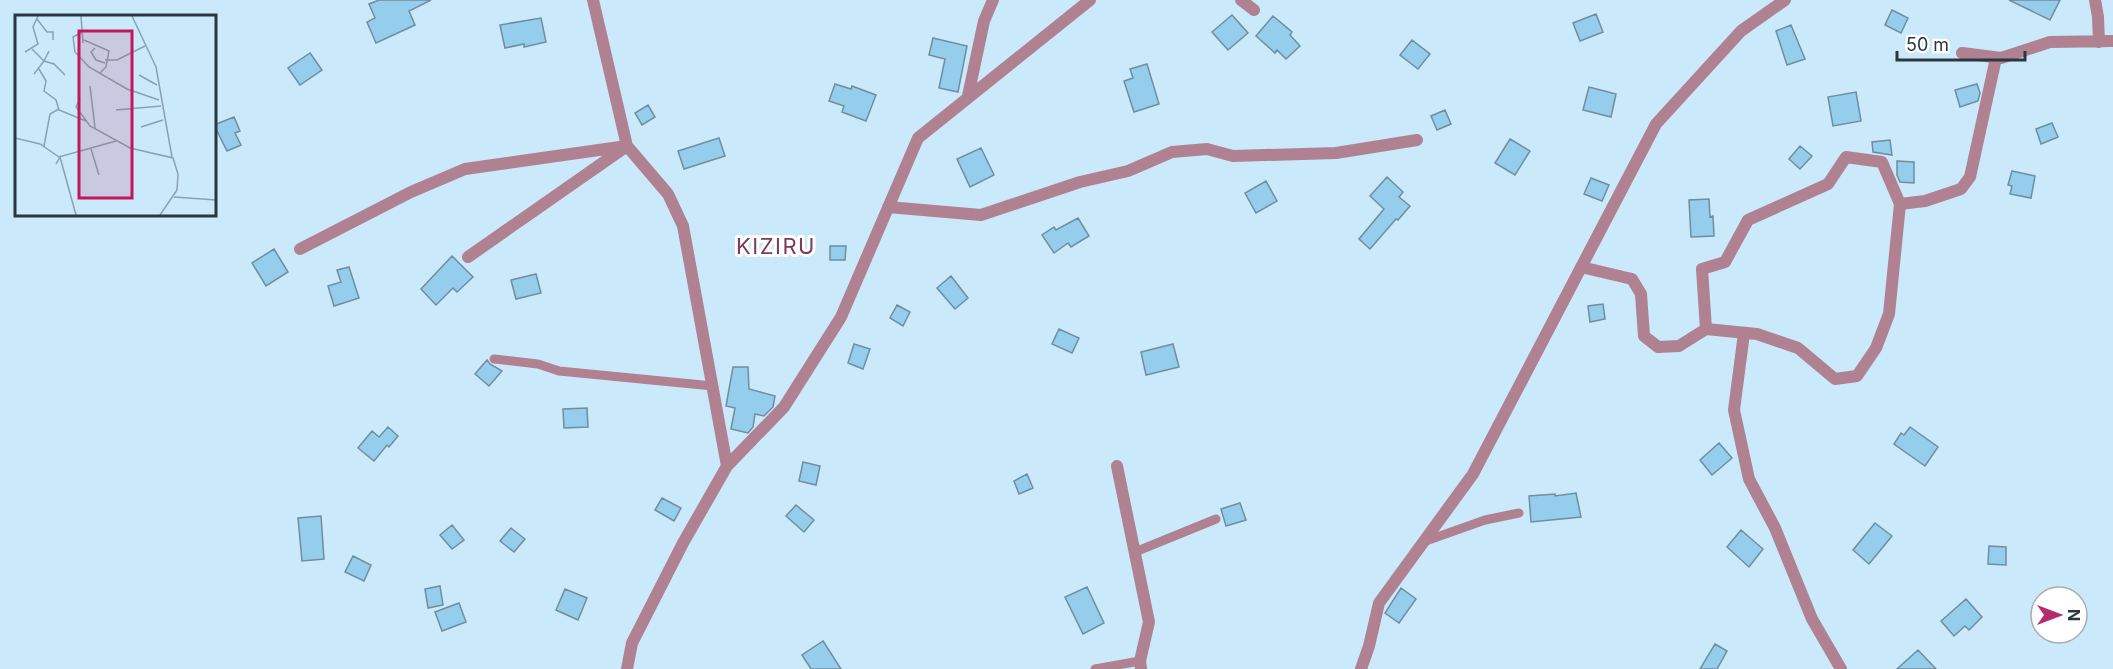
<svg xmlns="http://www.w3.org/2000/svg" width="2113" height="669" viewBox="0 0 2113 669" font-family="Inter,sans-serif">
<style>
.building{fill:#95ceed;stroke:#718d9e;stroke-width:1.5}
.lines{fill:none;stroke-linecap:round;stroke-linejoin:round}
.lane{stroke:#af8191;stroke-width:9}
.street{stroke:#af8191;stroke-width:12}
.labels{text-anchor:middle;stroke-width:6;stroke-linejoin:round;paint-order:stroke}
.quarter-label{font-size:22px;letter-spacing:1.5px;fill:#7e3a56;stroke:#fff}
.inset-road{fill:none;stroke:#8aa2af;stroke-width:1.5}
.view{fill:#c2185b;fill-opacity:0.15;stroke:#c2185b;stroke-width:3}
.inset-edge{fill:none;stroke:#2b373e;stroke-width:3}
</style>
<rect width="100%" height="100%" fill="#cae9fa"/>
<!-- building -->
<path class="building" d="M379,0H431L409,11L415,25L376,43L367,22L375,18L369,4Z
M2009,0H2060L2050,20Z
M1892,10L1908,18L1901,33L1885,25Z
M1596,14L1603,32L1580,41L1573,23Z
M1232,15L1248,33L1228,50L1212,32Z
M1273,16L1292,32L1290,35L1300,46L1286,59L1277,50L1275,53L1256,36Z
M541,18L546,42L524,47V44L505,48L500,25Z
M1791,25L1805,59L1787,65L1776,31Z
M933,38L967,46L958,92L939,88L945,59L929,55Z
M1412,40L1430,54L1418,69L1400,55Z
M310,53L322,70L300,85L288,68Z
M1147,64L1159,104L1134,112L1124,81L1133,78L1130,69Z
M835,84L851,89L852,86L876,95L866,121L842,112L844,106L829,101Z
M1977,84L1980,93L1978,101L1960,107L1955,90Z
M1589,87L1616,94L1611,117L1583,110Z
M1856,92L1861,121L1833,126L1828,97Z
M648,105L655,117L642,125L635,113Z
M1445,110L1451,124L1437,130L1431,116Z
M234,117L240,131L235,133L241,145L227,151L214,125Z
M2052,123L2058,137L2041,144L2036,129Z
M719,138L725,156L684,169L678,151Z
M1510,139L1530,151L1515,175L1495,163Z
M1890,140L1892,155L1873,152L1872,142Z
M1800,146L1812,156L1800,169L1789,159Z
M981,148L994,175L970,187L957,159Z
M1897,161L1914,162V183L1900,182L1897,175Z
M2012,171L2035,176L2031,198L2010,194L2012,186L2008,185Z
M1387,177L1403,192L1399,197L1410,206L1398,220L1396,219L1370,249L1359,239L1384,209L1370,196Z
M1591,178L1609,185L1602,201L1584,194Z
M1266,181L1277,201L1256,213L1245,193Z
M1709,199L1710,217L1713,216L1714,236L1691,237L1689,200Z
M1078,218L1089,236L1071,247L1068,243L1054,253L1042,235L1054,227L1056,230Z
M830,246H846L845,260H830Z
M274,249L288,272L266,286L252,263Z
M452,256L473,277L457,292L453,288L436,305L421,289Z
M349,267L359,298L334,306L328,286L341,282L337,270Z
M536,274L541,293L516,299L511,280Z
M951,276L968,298L955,309L937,288Z
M1603,304L1605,319L1590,322L1588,306Z
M897,305L910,312L903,326L890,318Z
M1059,329L1079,338L1072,353L1052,344Z
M854,344L870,349L863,369L848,363Z
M1173,344L1179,367L1146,375L1141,352Z
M487,360L490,364L502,371L489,386L475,374Z
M733,367H748L749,389L775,396L773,407L764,416L755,414L753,427L748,433L731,429L735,408L726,406Z
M587,408L588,427L564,428L563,409Z
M388,427L398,436L389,447L387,445L374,461L358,448L372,431L379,437Z
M1910,427L1938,447L1925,466L1894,444L1901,433L1904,435Z
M1719,443L1732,458L1712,475L1700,460Z
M803,462L820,466L816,485L799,481Z
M1027,474L1033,488L1019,494L1014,481Z
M1576,493L1581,517L1531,522L1529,496L1555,494V496Z
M662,498L681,508L674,521L655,510Z
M1240,503L1246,520L1226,526L1221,509Z
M796,505L814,520L804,532L786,516Z
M321,516L324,559L302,561L298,518Z
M1875,523L1892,536L1869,564L1853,550Z
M452,525L464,540L452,549L440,535Z
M511,528L525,539L514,552L500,541Z
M1741,530L1763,549L1749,567L1727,547Z
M1989,546L2006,547V565L1988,564Z
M353,556L371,565L364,581L345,572Z
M440,586L443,605L428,608L425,589Z
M1087,587L1104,623L1083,634L1065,597Z
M1401,588L1416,599L1399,623L1385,613Z
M565,589L587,598L578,620L556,610Z
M1966,599L1982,617L1969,630L1965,626L1954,636L1941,621Z
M459,603L466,622L442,631L435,612Z
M823,641L841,669H811L802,655Z
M1715,644L1727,651L1717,669H1700Z
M1918,650L1936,669H1897Z"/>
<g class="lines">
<!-- lane -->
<path class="lane" d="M494,359L538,364L559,371L713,386
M1423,542L1485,520L1519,513
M1135,552L1216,519
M1095,669L1140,661"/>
<!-- street -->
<path class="street" d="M593,0L627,146L668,194L683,226L727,466
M1241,0L1254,10
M2095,0L2098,17L2099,42
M1962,53L2001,58L2050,42L2113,41
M968,96L984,21L993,0
M888,207L981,215L1080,182L1128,171L1172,152L1207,149L1233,156L1336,153L1417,140
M300,249L411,192L465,169L627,146
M468,257L624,148
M1581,267L1632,279L1641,294L1644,336L1658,347L1679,346L1706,329L1757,334L1798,348L1835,379L1857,376L1876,348L1889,314L1900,204L1925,201L1961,189L1970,177L1996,58
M1706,329L1702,269L1725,262L1748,220L1828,184L1846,157L1882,162L1900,204
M1744,333L1734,410L1749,479L1775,528L1812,619L1841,669
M1117,466L1149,622L1140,661L1141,669
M627,669L632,643L683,543L727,466L784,407L841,317L918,138L1090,0
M1361,669L1369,646L1379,603L1473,474L1656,124L1741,31L1785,0"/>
</g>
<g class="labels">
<!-- quarter labels -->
<g class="quarter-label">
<text x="776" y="254">KIZIRU</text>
</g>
</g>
<!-- overview -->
<g transform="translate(15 15)">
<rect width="201" height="201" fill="#cae9fa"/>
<path class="inset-road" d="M66,1L68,28M117,1L141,52L157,142M22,4L32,17H38V25M67,17L58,22L60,37L74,52L112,74L144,85M69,25L94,36L91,52L85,58M80,33L76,37L81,45L90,48M17,34L29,46L19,59M34,36L29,46L39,49L50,60M10,37L23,29L18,12L23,1M90,45H102L130,31M24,54L31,66L29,76L41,85L44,95L71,106M124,60L142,70M75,71L80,113M65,84L61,92L75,111L115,133L158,143L163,159L162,175L145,200M101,95L146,91M126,112L148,105M0,123L25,129L44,142L101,126M29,131L35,99L44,94M76,134L84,160M41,149L45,142L61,200M159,182L201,185"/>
<path class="view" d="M64,16H117V183H64Z"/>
<rect width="201" height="201" class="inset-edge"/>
</g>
<!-- north arrow -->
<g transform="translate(2059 615) rotate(90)"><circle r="28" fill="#ffffff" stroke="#aaafb2" stroke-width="1.5"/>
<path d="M0-4.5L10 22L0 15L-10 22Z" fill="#b32c6d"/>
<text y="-9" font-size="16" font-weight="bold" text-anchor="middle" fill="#2b373e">N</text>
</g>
<!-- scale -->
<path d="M1897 51v9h128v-9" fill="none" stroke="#2b373e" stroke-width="3"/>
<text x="1906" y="51" font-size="18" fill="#2b373e" stroke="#ffffff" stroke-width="4.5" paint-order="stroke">50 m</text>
</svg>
